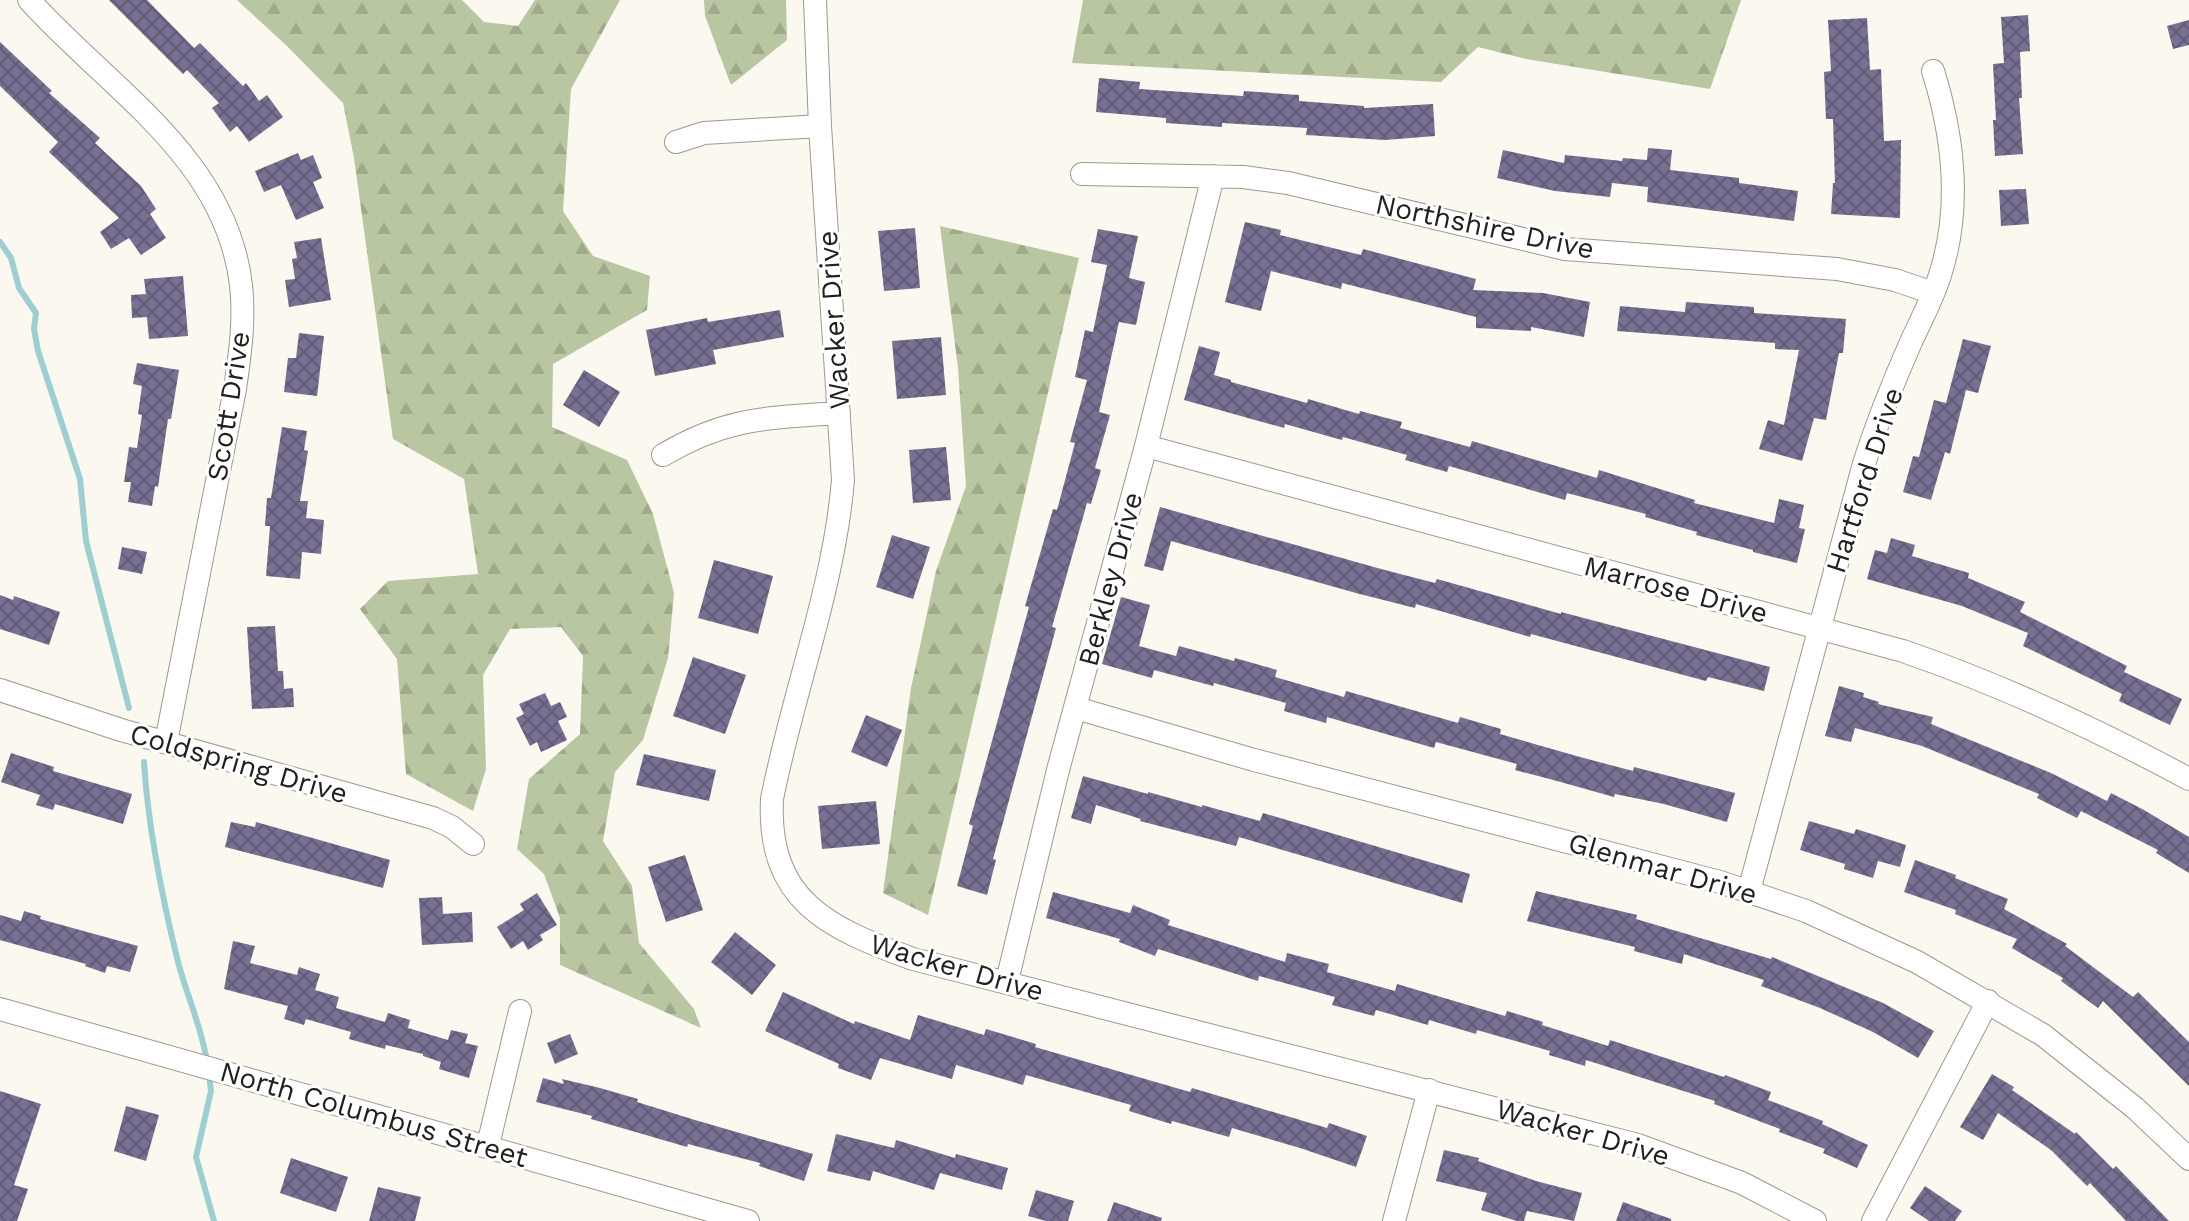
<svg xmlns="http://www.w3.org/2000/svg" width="2189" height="1221" viewBox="0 0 2189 1221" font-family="'Work Sans',sans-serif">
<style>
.forest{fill:url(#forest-firs)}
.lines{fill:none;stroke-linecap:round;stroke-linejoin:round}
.stream{stroke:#9dcfd2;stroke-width:6}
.building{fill:url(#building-cross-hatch)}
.street-casing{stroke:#9c9991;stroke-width:24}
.street{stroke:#fff;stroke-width:22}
.labels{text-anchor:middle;stroke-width:6;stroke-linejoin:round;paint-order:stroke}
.street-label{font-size:28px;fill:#21201d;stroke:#fff}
</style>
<defs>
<pattern id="forest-firs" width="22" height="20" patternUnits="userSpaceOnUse" patternTransform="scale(2)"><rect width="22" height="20" fill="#b9c6a2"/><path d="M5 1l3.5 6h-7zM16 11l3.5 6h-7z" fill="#9faa8b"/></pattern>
<pattern id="building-cross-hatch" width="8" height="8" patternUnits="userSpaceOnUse" patternTransform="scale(2)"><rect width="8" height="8" fill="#777092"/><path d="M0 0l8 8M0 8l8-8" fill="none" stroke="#615c77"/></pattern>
</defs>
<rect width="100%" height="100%" fill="#fbf8ef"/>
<!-- forest -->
<path class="forest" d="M237,0H462L484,22L518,26L535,0H620L571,89L563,211L593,256L650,276L647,310L553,364L552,427L627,460L653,514L674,593L668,658L643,740L615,772L603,841L632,886L639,943L694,1009L701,1028L560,965V918L544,874L517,849L529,779L580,734L583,656L561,627L510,629L483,675L486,769L473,811L406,774L397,659L360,609L388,581L478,574L464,479L393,439L354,158L343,103L287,46Z
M704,0H786L787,40L731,85L705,16Z
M1083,0H1741L1710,89L1526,59L1478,47L1441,82L1072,63Z
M940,226L1079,258L928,915L883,893L911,688L936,571L966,486L958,368Z"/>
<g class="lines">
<!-- stream -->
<path class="stream" d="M0,242L11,258L19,288L36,313L34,329L38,351L80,479L86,541L129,708
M144,762C148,828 162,897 178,962C187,996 202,1028 207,1062
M209,1074L211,1091L196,1157L214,1221"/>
</g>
<!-- building -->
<path class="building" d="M109,0H147L194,48L200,43L243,86L246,83L259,101L267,95L283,117L249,142L237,126L230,132L212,108L219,103L187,70L183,74Z
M2028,15L2030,51L2020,52L2022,98H2019L2023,154L1995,156L1993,120H1996L1993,64L2004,63L2001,17Z
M1867,18L1870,70L1881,69L1884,141L1901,140L1900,218L1831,214L1833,183H1835L1833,119H1826L1824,72L1831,71L1828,20Z
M2189,20V45L2173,49L2167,26Z
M0,42L52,91L49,93L100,138L95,143L141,186L156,209L150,214L166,238L141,255L129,238L111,249L100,232L119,218L49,152L58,142L0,86Z
M1099,78L1140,82L1139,89L1243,96L1244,91L1299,95V101L1364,106V108L1433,104L1435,136L1385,140L1306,135L1307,128L1222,123V127L1166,123V118L1096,112Z
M1648,148L1672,150L1670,170L1739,178V183L1798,191L1794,221L1647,202L1648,187L1612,183L1610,197L1555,191L1497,178L1503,150L1564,163L1565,155L1622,161L1623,158L1647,160Z
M298,153L301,160L313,155L322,178L313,182L324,208L296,220L281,185L264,192L255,171Z
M2026,189L2029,224L2001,226L1999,190Z
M1245,222L1281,230L1280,235L1361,255L1363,249L1476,279L1473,290L1543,293L1590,302L1584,337L1531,327V331L1476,328V317L1342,283L1341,289L1271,271L1261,311L1225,302Z
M915,228L920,288L884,291L878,231Z
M1098,229L1138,236L1129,278L1145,282L1136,325L1119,322L1099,412L1110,415L1095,468L1101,470L1091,504L1087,503L1052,627L1056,628L993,859L996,860L987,895L957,886L973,826L969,824L1029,607L1025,606L1053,509L1057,510L1075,443L1070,442L1087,380L1075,377L1085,330L1093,332L1107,265L1091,262Z
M321,238L331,300L289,307L285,280L295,279L292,259L297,258L294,242Z
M183,276L188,336L149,339L147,317L132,318L131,295L146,294L144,279Z
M1686,302L1754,307V313L1846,319L1843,353H1839L1826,420L1814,418L1802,461L1759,449L1768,420L1784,425L1799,350L1775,349V343L1617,331L1620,306L1685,312Z
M780,310L784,337L713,350L716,364L655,376L646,330L707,318L708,322Z
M299,333L324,336L317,396L284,392L288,358H296Z
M941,337L946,395L897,399L892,341Z
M1963,339L1991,346L1978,393L1966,390L1950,454L1945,452L1931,500L1903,492L1913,456L1919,457L1934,400L1946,403Z
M1199,346L1220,352L1214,375L1231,380V382L1307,403L1308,399L1359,414L1360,411L1402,422L1400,428L1470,447L1472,441L1597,478L1599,470L1695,500L1694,503L1774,523L1779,499L1804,505L1799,528L1805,529L1797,563L1753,552V550L1696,535L1697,532L1645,517L1646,514L1567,493L1565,500L1449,466L1447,472L1405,460L1407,455L1343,437L1342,440L1285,424L1284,428L1184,400Z
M137,363L179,370L171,419H168L158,487L155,486L152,506L128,502L131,482H124L129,447L137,448L142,415L138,414L142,386L133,384Z
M584,370L620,392L599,427L563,405Z
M282,427L307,431L304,450L308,451L300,501H308L306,518L324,520L321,554L302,552L300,579L266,576L270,526H265L267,498H271Z
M946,447L951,500L913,503L909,450Z
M1160,507L1381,569L1435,583L1437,579L1561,614V612L1770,667L1764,691L1708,677L1706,681L1531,634L1530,637L1416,604L1415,608L1356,593L1171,541L1163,571L1144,566Z
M892,535L930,547L913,599L876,587Z
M1891,538L1915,545L1912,556L1969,573L1968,578L2025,602L2020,612L2127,666L2124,672L2182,699L2170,725L2119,701L2122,694L2023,646L2028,633L1962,606L1867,579L1875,550L1887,553Z
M122,547L147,552L142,574L118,569Z
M714,560L773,576L758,634L698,618Z
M0,595L13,600L14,596L60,612L49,645L0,629Z
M1121,597L1150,605L1139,646L1176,656L1179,646L1234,661L1235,658L1277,670L1275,677L1344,697L1346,691L1458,723L1460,717L1501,729L1500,734L1580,757L1633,771L1634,767L1735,793L1727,822L1664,804L1615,794L1614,797L1557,781L1515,770L1517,764L1436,742L1434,748L1327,717L1326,723L1284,711L1286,703L1214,683L1213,686L1154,670L1152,678L1102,664Z
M275,626L278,671H283L284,689L293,688L294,707L252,709L247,627Z
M693,657L746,675L725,734L673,716Z
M1839,686L1864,693L1863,697L1879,702L1878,704L1933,717L1931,724L2051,773L2107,801L2111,793L2144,810L2189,837V873L2156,853L2158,850L2081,811L2077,818L2037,798L2039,794L1922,746L1855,728L1851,742L1825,736Z
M545,693L551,706L560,702L567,717L558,721L567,740L541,752L537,742L530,746L516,718L524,714L519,704Z
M866,715L902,730L887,767L851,752Z
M11,753L54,767L53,771L132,794L123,824L55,804L53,810L36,805L40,795L1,782Z
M644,754L716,770L709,801L636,785Z
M1083,776L1148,794V792L1202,807V805L1260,821L1263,813L1470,874L1462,903L1239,837L1236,846L1140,821L1141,819L1096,805L1091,824L1071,818Z
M876,801L880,844L822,849L818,806Z
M1809,821L1854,834L1856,829L1906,845L1900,867L1878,861L1873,878L1844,869L1845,864L1800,850Z
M231,822L255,827L256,822L390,860L383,888L225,847Z
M685,855L703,910L666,922L648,867Z
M1915,860L1956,875L1955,878L2008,899L2004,909L2067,944L2065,946L2133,997L2138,992L2189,1042V1086L2103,1001L2098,1008L2061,981L2063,978L2012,948L2017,939L1955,914L1956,910L1904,892Z
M1536,891L1637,915L1636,919L1771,959L1772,957L1883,1003L1934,1031L1918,1058L1873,1032L1820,1008L1761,986L1764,980L1684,954L1682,964L1634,951L1635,947L1527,921Z
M1053,892L1130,913L1133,905L1170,920L1168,925L1285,962L1287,953L1329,964L1327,972L1395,991L1397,984L1505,1016L1507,1011L1543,1022L1542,1025L1608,1046L1610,1040L1724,1077L1725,1075L1771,1092L1768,1100L1823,1121L1822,1124L1868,1145L1857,1168L1823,1153L1825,1149L1779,1132L1780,1129L1714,1104L1715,1101L1586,1060L1585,1066L1549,1055L1550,1051L1477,1030L1476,1034L1429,1020L1428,1025L1376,1010L1374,1016L1332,1005L1335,997L1259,976L1258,981L1158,949L1155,956L1119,942L1120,939L1046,918Z
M537,893L557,925L540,935L543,940L528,950L523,941L511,949L497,927L524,910L520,904Z
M442,897L443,914L472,912L473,942L422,945L419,898Z
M24,911L41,916L40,919L138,946L130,972L107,966L105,973L85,966L86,964L0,940V915L21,921Z
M735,932L776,965L752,995L711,962Z
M233,941L255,946L250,963L297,975L299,967L320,974L315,990L339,997L336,1008L385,1022L388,1013L410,1020L408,1028L448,1040L451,1030L468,1034L465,1043L478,1046L469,1078L439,1069L441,1062L423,1056V1054L386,1045L385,1049L349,1039L351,1032L306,1019L304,1025L284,1019L288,1006L224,989Z
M783,992L854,1024L855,1021L910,1040L918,1015L984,1035L986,1029L1036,1044L1035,1047L1190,1092L1192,1088L1327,1128L1329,1123L1367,1136L1356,1167L1300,1148L1232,1128L1229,1137L1172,1121L1171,1124L1129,1111L1131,1105L1026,1075L1023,1085L956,1065L952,1079L880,1058L871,1080L838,1068L839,1064L765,1031Z
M570,1034L578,1054L555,1064L547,1043Z
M1992,1074L2014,1087L2012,1090L2075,1134L2076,1132L2113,1169L2116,1166L2169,1221H2126L2090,1183L2087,1186L2051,1150L1998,1113L1983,1140L1960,1127Z
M543,1078L564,1084L562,1079L600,1088L638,1099L637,1102L695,1120L813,1154L804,1181L759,1166L760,1163L688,1144L687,1147L591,1119L592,1116L536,1102Z
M0,1091L41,1104L14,1185L28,1189L17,1221H0Z
M126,1106L159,1115L146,1161L114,1151Z
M836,1134L894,1148L896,1140L955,1158L956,1154L1008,1168L1002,1190L940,1173L934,1190L873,1171L870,1181L827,1171Z
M1444,1150L1479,1158L1478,1161L1536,1181L1582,1193L1574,1221L1527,1211L1524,1221H1517L1481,1210L1487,1193L1436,1181Z
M291,1158L348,1177L336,1212L280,1193Z
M1925,1186L1962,1211L1955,1221H1929L1910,1208Z
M378,1187L421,1197L415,1221H369Z
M1036,1190L1074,1201L1068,1221H1046L1028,1216Z
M1114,1202L1162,1218L1161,1221H1107Z
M1623,1202L1671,1219V1221H1616Z"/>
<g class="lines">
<!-- street casing -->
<g class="street-casing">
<path id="street" d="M29,0C108,88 226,157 241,285C245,320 240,354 235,389L166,742
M815,0L820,126L843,480C834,588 793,692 772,799C767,901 828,928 913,959L1638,1145L1742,1183L1815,1221
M676,142L704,133L820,126
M1082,174L1243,177L1288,183L1565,249L1837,269L1895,280L1933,293
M1146,446L1903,651C2002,685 2096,729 2189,779
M663,455C727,417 768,418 839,413
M0,690L121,730L433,818L452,827L473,844
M1076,708L1254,760L1720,882L1806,911L1917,962L2043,1035L2135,1108L2189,1159
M1749,891L1863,467C1876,425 1893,383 1911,342C1921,320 1933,298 1940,275C1962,207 1954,138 1933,71
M1007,981L1058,770L1146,446L1213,176
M0,1009L748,1221
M488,1145L520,1011
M1394,1221L1429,1090
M1873,1221L1988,1001"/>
</g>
<!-- street -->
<use href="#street" class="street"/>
</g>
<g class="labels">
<!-- street labels -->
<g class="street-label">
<text transform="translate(1485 226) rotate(12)" y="10">Northshire Drive</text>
<text transform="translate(833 320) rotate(-94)" y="10">Wacker Drive</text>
<text transform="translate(228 406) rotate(-81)" y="10">Scott Drive</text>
<text transform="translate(1864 480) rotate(-72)" y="10">Hartford Drive</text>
<text transform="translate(1110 579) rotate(-75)" y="10">Berkley Drive</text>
<text transform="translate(1676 589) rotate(15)" y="10">Marrose Drive</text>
<text transform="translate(239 763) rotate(16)" y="10">Coldspring Drive</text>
<text transform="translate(1663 868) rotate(16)" y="10">Glenmar Drive</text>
<text transform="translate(957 967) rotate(16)" y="10">Wacker Drive</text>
<text transform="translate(374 1114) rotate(16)" y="10">North Columbus Street</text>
<text transform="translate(1583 1132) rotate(16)" y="10">Wacker Drive</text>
</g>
</g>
</svg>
